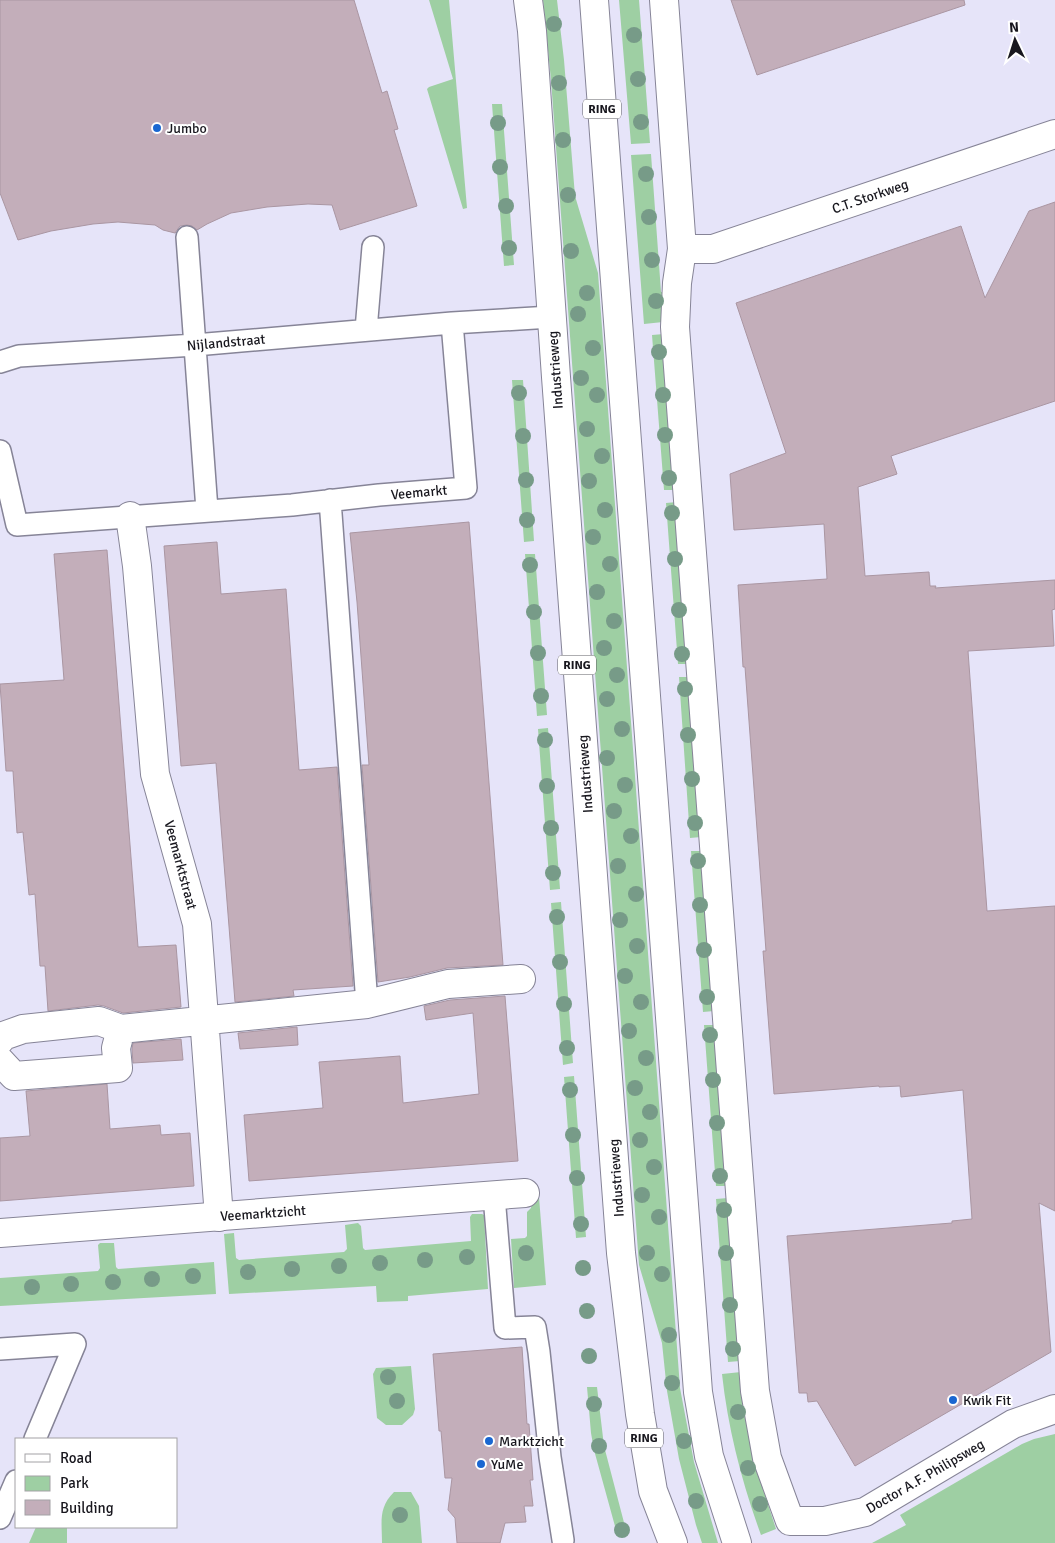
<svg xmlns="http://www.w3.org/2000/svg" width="1055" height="1543" viewBox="0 0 1055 1543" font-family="Signika,sans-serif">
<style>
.green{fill:#9ecfa3}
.building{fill:#c3aeba;stroke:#aa96a2}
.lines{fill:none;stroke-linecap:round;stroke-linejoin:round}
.service-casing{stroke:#868497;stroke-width:24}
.pedestrian-casing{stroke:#868497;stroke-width:30}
.minor-casing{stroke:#868497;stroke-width:30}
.primary-casing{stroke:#868497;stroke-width:30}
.service{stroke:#fff;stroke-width:21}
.pedestrian{stroke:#fff;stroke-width:28}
.minor{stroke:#fff;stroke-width:28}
.primary{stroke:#fff;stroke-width:28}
.tree{fill:#779b88}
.poi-dot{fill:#1a67d1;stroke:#fff;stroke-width:2}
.labels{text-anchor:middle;stroke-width:4;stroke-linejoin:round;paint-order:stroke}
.shield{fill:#fff;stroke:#5d5d62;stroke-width:1}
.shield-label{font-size:12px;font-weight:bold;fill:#18171e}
.poi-label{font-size:14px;fill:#18171e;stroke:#fff;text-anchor:start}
.street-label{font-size:14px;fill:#18171e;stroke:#fff}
</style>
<rect width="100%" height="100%" fill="#e6e4f9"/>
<!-- green -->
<path class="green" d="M429,0H449L467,208L463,209L427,89L429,87L453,79Z
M543,0H557L564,60L575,196L598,273L680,1388L694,1462L718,1543H702L696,1525L679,1459L667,1391L662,1343L639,1265L551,80Z
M619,0H639L650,143L631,144Z
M492,104H502L514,265L504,266Z
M651,154L661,292H662L663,322L644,324L631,155Z
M664,334L676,490H664L652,335Z
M512,380H523L534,541L524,542Z
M677,502L689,664H678L666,503Z
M525,554H535L547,715L537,716Z
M679,677H690L701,837L690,838Z
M548,728L560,889L550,890L538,729Z
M691,851H702L714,1011L703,1012Z
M561,902L573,1063L563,1065L551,903Z
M704,1025H715L727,1186H716Z
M574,1076L586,1237L576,1238L564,1077Z
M539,1197L546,1285L514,1288L511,1239L525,1238L527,1236V1212L531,1208L532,1201L534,1198Z
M728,1198L740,1361L728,1362L716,1199Z
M472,1214H482L484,1215L488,1289L408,1296V1301L377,1302L376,1286L229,1294L224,1234L234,1233L236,1258L239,1260L344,1252L347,1249L345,1225L358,1223L361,1226L363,1248L365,1250L471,1241L470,1217Z
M100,1243H114L116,1267L118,1269L214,1262L216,1294L0,1306V1278L98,1271L100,1268L98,1245Z
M411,1366L415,1409L413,1415L402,1425H386L377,1418L373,1374L376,1368Z
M741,1372L758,1473L776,1529L761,1535C742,1483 728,1429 722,1374Z
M587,1387H597L604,1446L627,1534L618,1537L594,1450L591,1433Z
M1055,1434V1543H872L906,1525L900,1515L1022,1444L1034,1439Z
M394,1492H411L419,1506L422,1543H382C382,1522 378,1508 394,1492Z
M36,1527H67V1543H29Z"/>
<!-- building -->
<path class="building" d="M0,0H354L382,93L387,91L398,129L394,130L417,206L340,230L332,205L308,204L267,207L231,213L207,224L197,230L192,226L187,225L180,226L175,233L163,230L155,225L118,222L93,224L51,231L18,240L0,193Z
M731,0H964L965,5L757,75Z
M1055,202V401L891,456L897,474L858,487L865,576L929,572L930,586H936L935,588L1055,580V609L1052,610L1054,646L968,651L987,911L1055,906V1211L1039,1203L1051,1352L855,1466L817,1401L808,1402L807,1393H799L787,1236L952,1223V1221L972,1219L963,1090L901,1097L900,1086L879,1087V1086L774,1094L763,951H766L745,667H743L738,585L827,579L824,524L734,530L730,474L786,453L736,303L961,226L985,298L1029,211Z
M469,522L503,965L447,968L410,977L378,982L362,765H369L357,602L350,533Z
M217,542L221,594L286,589L299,770L337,767L353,986L293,990L294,996L235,1002L216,763L181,766L164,546Z
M107,550L138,947L176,945L181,1007L123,1013L104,1006L98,1005L48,1011L45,966H40L35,894L29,895L23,832L17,833L13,771H6L0,684L64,680L54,554Z
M505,996L518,1161L249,1181L244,1115L323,1108L319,1062L400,1056L403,1103L479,1094L473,1013L426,1020L424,1006L450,1000Z
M297,1027L298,1045L240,1049L238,1033Z
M181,1039L183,1060L133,1063L132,1049L133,1043Z
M107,1084L110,1129L160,1125L161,1135L190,1133L194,1186L0,1201V1138L30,1136L26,1091Z
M522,1347L527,1424H529L533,1480H530L533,1506H524L526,1522L505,1523L500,1543H457L455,1518L448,1510L452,1478H445L441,1431H439L433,1354Z"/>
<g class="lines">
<!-- service casing -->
<g class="service-casing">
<path id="service" d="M187,237L207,510
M366,330L373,247
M0,362L19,356L195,345L452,323L551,317
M0,451L17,525L292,505L379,495L466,488L452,323
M330,500L367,1004
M494,1196L505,1328L535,1327L539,1352L550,1457L563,1540
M0,1349L75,1344L35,1439
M0,1518L16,1481"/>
</g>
<!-- pedestrian casing -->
<g class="pedestrian-casing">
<path id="pedestrian" d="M130,516L137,566L155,774L197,924L219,1217
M0,1040L3,1036L23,1029L99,1021L121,1029L367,1004L448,984L521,979
M0,1061L14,1076L118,1068L116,1048L121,1029"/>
</g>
<!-- minor casing -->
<g class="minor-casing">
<path id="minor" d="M664,0L682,249L677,283L675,327L755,1391L767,1458L790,1521H825L865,1512L1013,1424L1055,1409
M682,249H713L1055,134
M0,1233L525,1193"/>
</g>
<!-- primary casing -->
<g class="primary-casing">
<path id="primary" d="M528,0L532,31L556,377L621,1253L640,1414L653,1491L673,1543
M594,0L698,1392L709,1456L737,1543"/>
</g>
<!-- service -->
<use href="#service" class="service"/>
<!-- pedestrian -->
<use href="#pedestrian" class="pedestrian"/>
<!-- minor -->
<use href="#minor" class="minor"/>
<!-- primary -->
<use href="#primary" class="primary"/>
</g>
<!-- trees -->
<g class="tree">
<circle cx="554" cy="24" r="8"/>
<circle cx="634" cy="35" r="8"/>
<circle cx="638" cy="79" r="8"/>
<circle cx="559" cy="83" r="8"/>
<circle cx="641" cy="122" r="8"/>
<circle cx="498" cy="123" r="8"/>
<circle cx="563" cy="140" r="8"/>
<circle cx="500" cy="167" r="8"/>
<circle cx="646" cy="174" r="8"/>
<circle cx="568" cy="195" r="8"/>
<circle cx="506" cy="206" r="8"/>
<circle cx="649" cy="217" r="8"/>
<circle cx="509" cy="248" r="8"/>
<circle cx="571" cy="251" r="8"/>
<circle cx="652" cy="260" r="8"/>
<circle cx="587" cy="293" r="8"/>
<circle cx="656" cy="301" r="8"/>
<circle cx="578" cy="314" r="8"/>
<circle cx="593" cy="348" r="8"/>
<circle cx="659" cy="352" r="8"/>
<circle cx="581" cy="378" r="8"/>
<circle cx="519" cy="393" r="8"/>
<circle cx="597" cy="395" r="8"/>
<circle cx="663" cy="395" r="8"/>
<circle cx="587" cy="429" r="8"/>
<circle cx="665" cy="435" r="8"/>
<circle cx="523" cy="436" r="8"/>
<circle cx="602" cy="456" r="8"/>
<circle cx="669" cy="478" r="8"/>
<circle cx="526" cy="480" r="8"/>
<circle cx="589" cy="481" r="8"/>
<circle cx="605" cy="510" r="8"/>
<circle cx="672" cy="513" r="8"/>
<circle cx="527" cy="520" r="8"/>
<circle cx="593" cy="537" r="8"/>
<circle cx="675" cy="559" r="8"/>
<circle cx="610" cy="564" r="8"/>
<circle cx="530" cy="565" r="8"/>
<circle cx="597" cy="592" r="8"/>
<circle cx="679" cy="610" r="8"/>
<circle cx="534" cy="612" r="8"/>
<circle cx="614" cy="621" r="8"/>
<circle cx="604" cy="648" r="8"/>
<circle cx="538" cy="653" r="8"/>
<circle cx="682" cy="654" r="8"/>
<circle cx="617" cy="675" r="8"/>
<circle cx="685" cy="689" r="8"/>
<circle cx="541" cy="696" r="8"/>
<circle cx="607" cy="699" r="8"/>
<circle cx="622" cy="729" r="8"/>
<circle cx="688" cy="735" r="8"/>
<circle cx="545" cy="740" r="8"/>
<circle cx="607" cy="758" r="8"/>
<circle cx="692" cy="779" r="8"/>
<circle cx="625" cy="785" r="8"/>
<circle cx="547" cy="786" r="8"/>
<circle cx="614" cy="811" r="8"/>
<circle cx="695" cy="823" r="8"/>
<circle cx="551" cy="828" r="8"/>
<circle cx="631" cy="836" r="8"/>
<circle cx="698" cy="861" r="8"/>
<circle cx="618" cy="866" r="8"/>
<circle cx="553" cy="873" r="8"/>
<circle cx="636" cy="894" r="8"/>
<circle cx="700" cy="905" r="8"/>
<circle cx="557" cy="917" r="8"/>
<circle cx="620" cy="920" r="8"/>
<circle cx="637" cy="946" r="8"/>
<circle cx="704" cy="950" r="8"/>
<circle cx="560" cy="962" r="8"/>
<circle cx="625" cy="976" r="8"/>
<circle cx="707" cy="997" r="8"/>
<circle cx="641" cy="1002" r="8"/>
<circle cx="564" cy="1004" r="8"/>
<circle cx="629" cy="1031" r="8"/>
<circle cx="710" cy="1035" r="8"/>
<circle cx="567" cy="1048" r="8"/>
<circle cx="646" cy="1058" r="8"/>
<circle cx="713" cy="1080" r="8"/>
<circle cx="635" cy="1088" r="8"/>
<circle cx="570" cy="1090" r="8"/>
<circle cx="650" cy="1112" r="8"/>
<circle cx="717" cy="1123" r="8"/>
<circle cx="573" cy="1135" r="8"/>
<circle cx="640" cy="1140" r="8"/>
<circle cx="654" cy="1167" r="8"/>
<circle cx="720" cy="1176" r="8"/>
<circle cx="577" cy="1178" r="8"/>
<circle cx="642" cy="1195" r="8"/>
<circle cx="724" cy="1210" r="8"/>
<circle cx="659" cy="1217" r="8"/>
<circle cx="581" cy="1224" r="8"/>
<circle cx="526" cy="1253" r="8"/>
<circle cx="647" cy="1253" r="8"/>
<circle cx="726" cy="1253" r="8"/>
<circle cx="467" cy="1257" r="8"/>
<circle cx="425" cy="1260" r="8"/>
<circle cx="380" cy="1263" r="8"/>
<circle cx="339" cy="1266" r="8"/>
<circle cx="583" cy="1268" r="8"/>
<circle cx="292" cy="1269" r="8"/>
<circle cx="248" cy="1272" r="8"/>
<circle cx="662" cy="1274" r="8"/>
<circle cx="193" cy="1276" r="8"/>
<circle cx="152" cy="1279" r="8"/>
<circle cx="113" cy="1282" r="8"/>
<circle cx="71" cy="1284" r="8"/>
<circle cx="32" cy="1287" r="8"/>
<circle cx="730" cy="1305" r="8"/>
<circle cx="587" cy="1311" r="8"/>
<circle cx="669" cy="1335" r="8"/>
<circle cx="733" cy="1349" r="8"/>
<circle cx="589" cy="1356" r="8"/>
<circle cx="388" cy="1377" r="8"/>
<circle cx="672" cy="1383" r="8"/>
<circle cx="397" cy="1401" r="8"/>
<circle cx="594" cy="1404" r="8"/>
<circle cx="738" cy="1412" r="8"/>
<circle cx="684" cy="1441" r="8"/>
<circle cx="599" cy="1446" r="8"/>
<circle cx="748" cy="1468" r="8"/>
<circle cx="696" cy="1501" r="8"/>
<circle cx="760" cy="1504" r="8"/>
<circle cx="400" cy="1515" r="8"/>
<circle cx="622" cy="1530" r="8"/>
</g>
<!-- markers -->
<g class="poi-dot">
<circle cx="157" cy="128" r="5"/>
<circle cx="953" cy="1400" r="5"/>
<circle cx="489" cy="1441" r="5"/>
<circle cx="481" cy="1464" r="5"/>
</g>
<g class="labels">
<!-- shield labels -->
<g class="shield">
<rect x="583" y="99.5" width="38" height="19" rx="4"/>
<rect x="558" y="655.5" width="38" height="19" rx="4"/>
<rect x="625" y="1428.5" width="38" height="19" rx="4"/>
</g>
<g class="shield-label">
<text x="602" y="113">RING</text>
<text x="577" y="669">RING</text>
<text x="644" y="1442">RING</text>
</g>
<!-- poi labels -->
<g class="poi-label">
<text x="167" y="133">Jumbo</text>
<text x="963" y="1405">Kwik Fit</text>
<text x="499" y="1446">Marktzicht</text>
<text x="491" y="1469">YuMe</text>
</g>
<!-- street labels -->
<g class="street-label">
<text transform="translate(870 196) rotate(-19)" y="5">C.T. Storkweg</text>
<text transform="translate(226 342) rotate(-5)" y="5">Nijlandstraat</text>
<text transform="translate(555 370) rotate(-94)" y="5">Industrieweg</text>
<text transform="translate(419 492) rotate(-5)" y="5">Veemarkt</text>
<text transform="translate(585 774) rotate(-94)" y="5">Industrieweg</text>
<text transform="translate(181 865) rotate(75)" y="5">Veemarktstraat</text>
<text transform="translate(616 1178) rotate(-94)" y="5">Industrieweg</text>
<text transform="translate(263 1213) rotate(-4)" y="5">Veemarktzicht</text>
<text transform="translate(925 1476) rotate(-30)" y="5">Doctor A.F. Philipsweg</text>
</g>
</g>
<!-- legend -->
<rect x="15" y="1438" width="162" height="90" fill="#ffffff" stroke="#a3a2a5"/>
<rect x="25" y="1454" width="25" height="8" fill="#ffffff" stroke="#a3a2a5"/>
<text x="60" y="1463" font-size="15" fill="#18171e">Road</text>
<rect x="25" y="1476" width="25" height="15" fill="#9ecfa3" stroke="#a3a2a5"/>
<text x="60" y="1488" font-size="15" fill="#18171e">Park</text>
<rect x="25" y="1500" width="25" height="15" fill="#c3aeba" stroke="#a3a2a5"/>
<text x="60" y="1513" font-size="15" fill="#18171e">Building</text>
<!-- north arrow -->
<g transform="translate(1015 40) rotate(356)" stroke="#ffffff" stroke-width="4" paint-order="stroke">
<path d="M0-4L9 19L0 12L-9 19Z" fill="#18171e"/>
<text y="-8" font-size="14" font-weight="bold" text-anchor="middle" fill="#18171e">N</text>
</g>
</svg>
